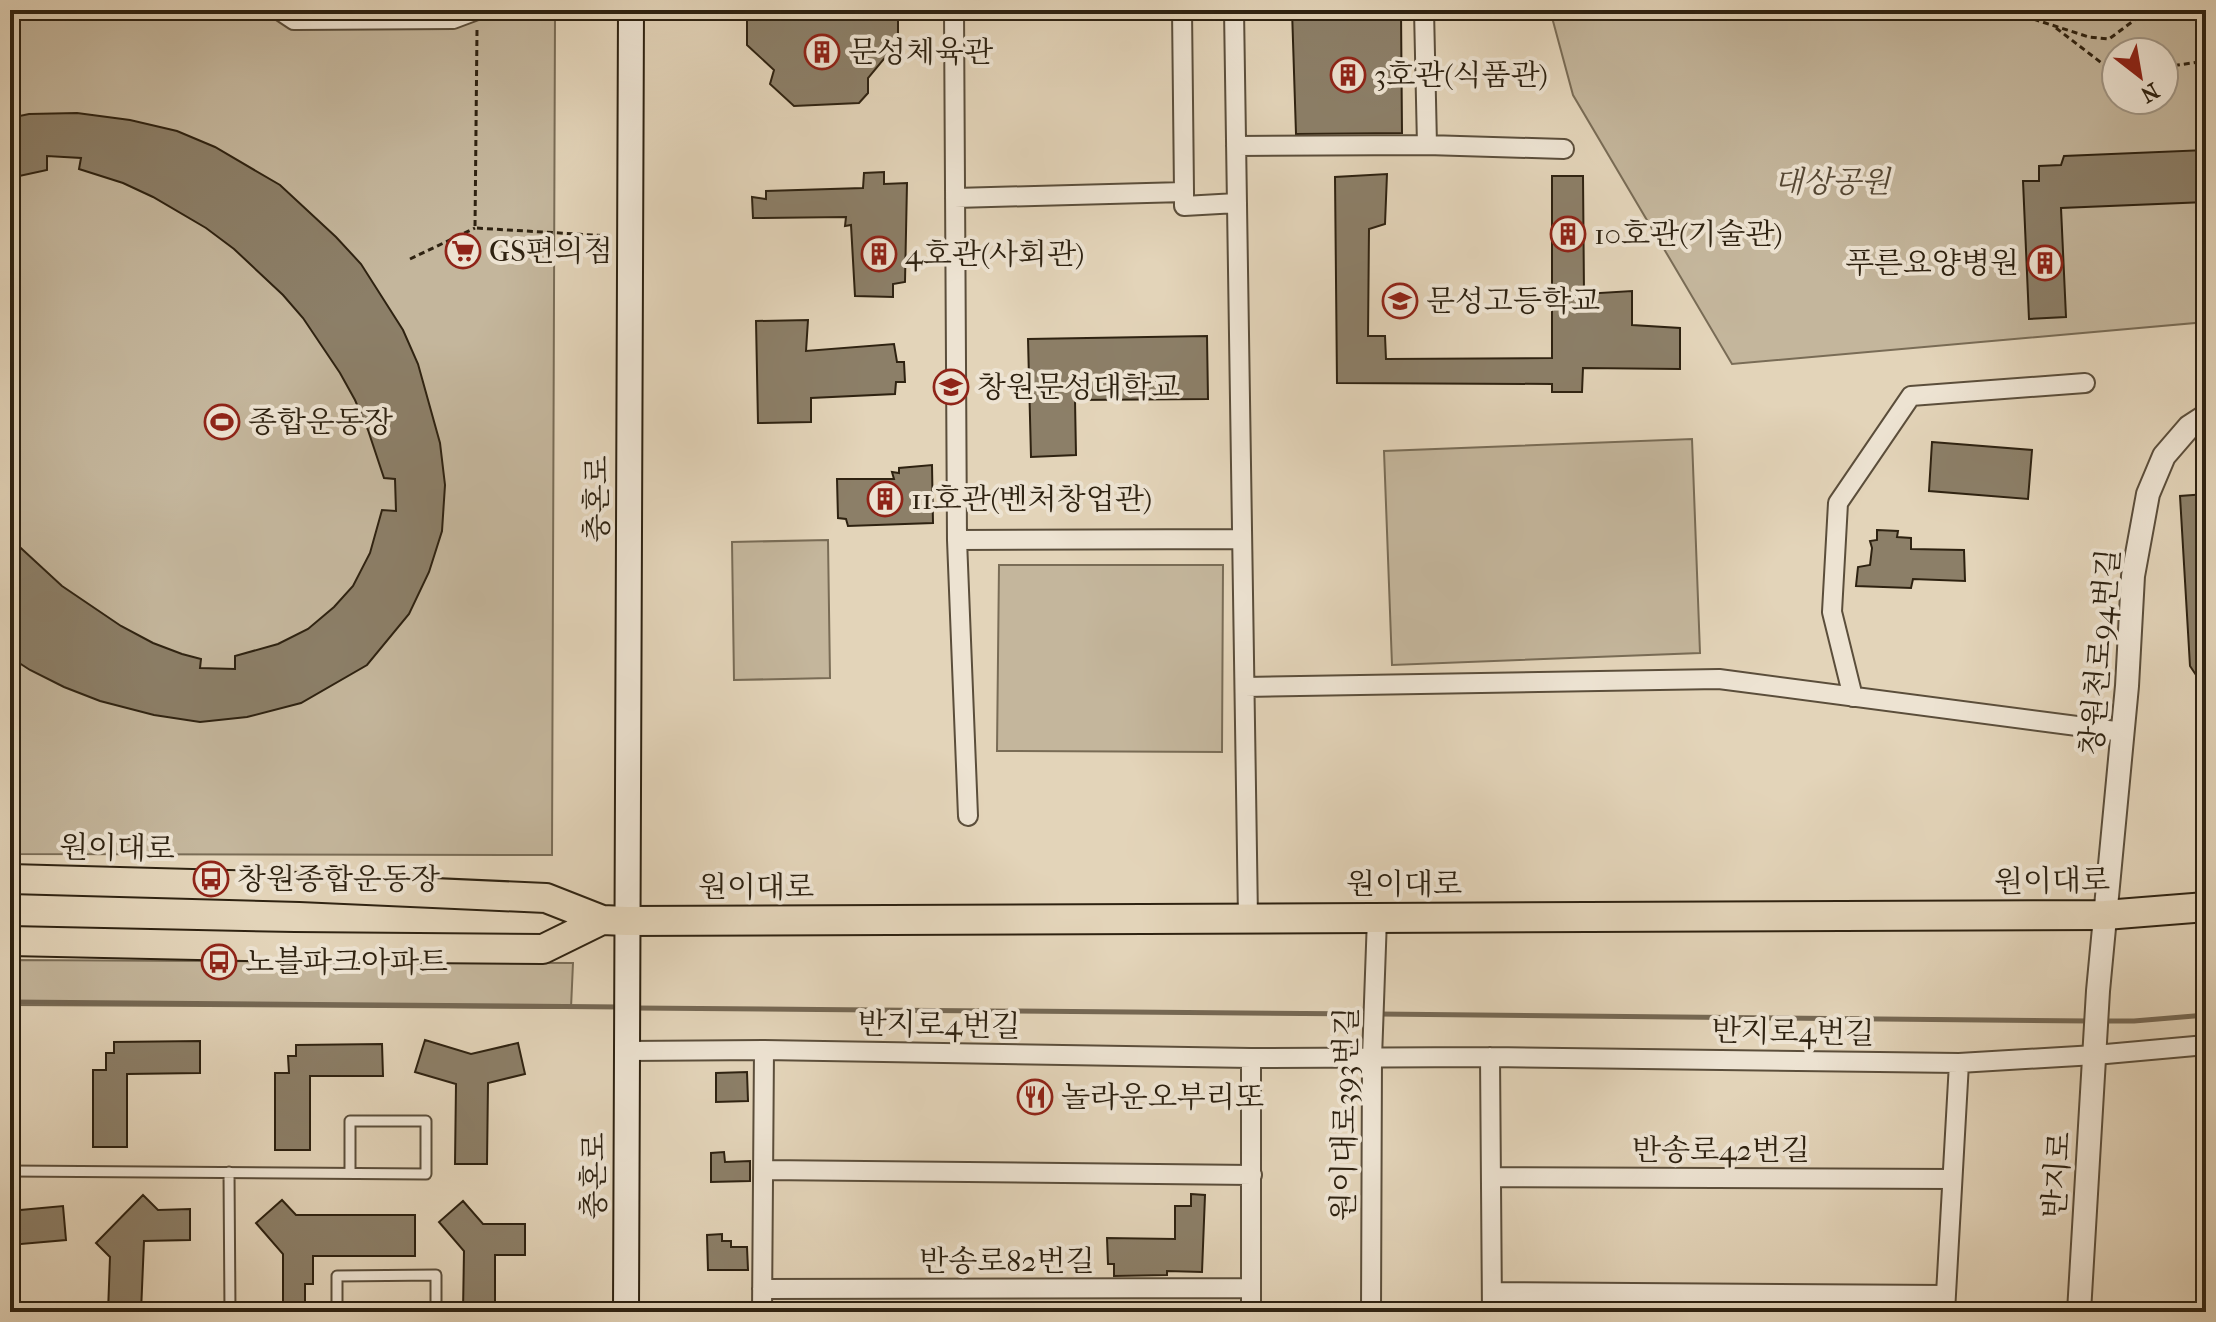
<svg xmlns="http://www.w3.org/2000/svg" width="2216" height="1322" viewBox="0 0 2216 1322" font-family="'IM FELL French Canon','Noto Serif KR',serif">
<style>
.green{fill:#c4b69c;stroke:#796c56;stroke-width:2;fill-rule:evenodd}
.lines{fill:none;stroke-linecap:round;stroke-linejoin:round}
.stream{stroke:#756854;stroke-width:5}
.building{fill:#8c7f68;stroke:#2e2211;stroke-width:2}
.service-casing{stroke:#5b4e3b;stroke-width:13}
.minor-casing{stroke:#5b4e3b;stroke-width:22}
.tertiary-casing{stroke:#5b4e3b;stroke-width:26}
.secondary-casing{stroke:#2e2211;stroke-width:28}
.primary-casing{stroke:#2e2211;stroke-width:32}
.path{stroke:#2e2211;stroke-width:3;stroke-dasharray:6 4;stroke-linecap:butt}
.service{stroke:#ede3d2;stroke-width:9}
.minor{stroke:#ede3d2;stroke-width:18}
.tertiary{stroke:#ede3d2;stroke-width:22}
.secondary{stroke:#ede3d2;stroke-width:24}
.primary{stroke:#e3d4b9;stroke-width:28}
.labels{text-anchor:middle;stroke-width:8;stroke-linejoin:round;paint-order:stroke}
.poi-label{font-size:30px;fill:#2e2211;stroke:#ede3d2;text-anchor:start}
.park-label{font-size:30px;font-style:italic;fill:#544734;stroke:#ede3d2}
.street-label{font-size:30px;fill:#2e2211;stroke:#ede3d2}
</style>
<rect width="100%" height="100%" fill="#e3d4b9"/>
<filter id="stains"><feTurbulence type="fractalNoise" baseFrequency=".0025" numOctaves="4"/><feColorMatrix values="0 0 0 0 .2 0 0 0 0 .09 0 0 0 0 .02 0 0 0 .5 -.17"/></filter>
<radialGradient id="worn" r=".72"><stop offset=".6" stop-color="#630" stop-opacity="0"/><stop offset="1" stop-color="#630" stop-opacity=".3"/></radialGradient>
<!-- green -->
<path class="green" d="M1550,10H2206V322L1732,364L1573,95ZM2116,52H2164V100H2116Z
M10,15H555L552,855L10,854Z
M1692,439L1700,653L1392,665L1384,451Z
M828,540L830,678L734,680L732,542Z
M999,565H1223L1222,752L997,751Z
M10,960L573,963L571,1008L10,1005Z"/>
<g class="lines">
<!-- stream -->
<path class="stream" d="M10,1002L621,1007
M635,1008L1369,1014
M1379,1014L2089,1021
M2103,1021H2134L2206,1015"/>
</g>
<!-- building -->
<path class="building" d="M747,10H898V42L868,78V93L859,103L794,106L770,84L774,70L747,45Z
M1292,10H1401L1402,133L1296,134Z
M77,113L130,120L177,131L215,147L280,185L336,237L361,264L403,330L418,364L440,443L445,485L442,531L429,572L409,614L367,665L301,703L247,717L200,722L154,715L100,701L64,687L30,670L10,657V538L62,586L121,626L153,643L182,654L201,659L200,668L235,669V656L278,644L308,629L334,607L353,586L370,553L382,510L396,511L395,479L384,478L368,430L355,400L340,373L303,318L283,295L234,249L206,228L153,197L123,183L79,169L81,158L47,156V170L10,178V118L29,114Z
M2206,150V202L2061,208L2066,317L2029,319L2023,181H2039V166L2061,165L2064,156Z
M884,172V184L907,183L905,282L893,284V297L855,296L851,225L845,226L846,217L753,218L752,197L766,199V191L863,188L864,173Z
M1387,174L1385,224L1369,229L1368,336H1385L1386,359L1552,358V176H1583L1584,294L1632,291V325L1680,328V369L1583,368L1582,392H1552V384L1337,383L1335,177Z
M808,320L806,351L894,344L897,362H904L905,382H896L895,394L811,398V422L758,423L756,321Z
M1207,336L1208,399L1075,400L1076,455L1031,457L1028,339Z
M1932,442L2032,450L2028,499L1929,491Z
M932,465L933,523L848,526L846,519L838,518L837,479H894L892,472L899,473V468Z
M2206,494V690L2190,666L2180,496Z
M1877,530L1898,531L1897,537L1911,538V549L1964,550L1965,581L1913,579L1911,588L1856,586L1858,567L1870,565L1872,548L1870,541L1877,540Z
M425,1040L471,1054L518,1043L525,1074L488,1083L487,1164H455L456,1084L415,1072Z
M200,1041V1073L127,1074V1147H93V1070H106V1053H114V1042Z
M382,1044L383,1076H310V1150H275V1073H289L288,1056H296V1045Z
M747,1072L748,1101L716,1102V1073Z
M724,1152L725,1162L750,1161V1181L711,1182V1153Z
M1191,1194L1205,1195L1202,1272L1167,1271V1275L1114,1276V1264H1108L1107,1238L1175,1239V1206H1191Z
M143,1195L158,1210L190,1209V1240L144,1241L141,1312H108L110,1257L96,1243Z
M282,1200L296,1215H415V1256H313V1284H305V1312H283V1254L256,1223Z
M463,1201L483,1224H525V1255H495V1312H463L464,1251L439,1222Z
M63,1206L66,1240L10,1245V1211Z
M722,1234V1241H731V1247H747L748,1270H708L707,1235Z"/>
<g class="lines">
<!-- service casing -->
<g class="service-casing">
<path id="service" d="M10,1171L426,1174V1121H350V1173
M229,1172L230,1312
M337,1312V1276L436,1275V1312"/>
</g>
<!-- minor casing -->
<g class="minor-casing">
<path id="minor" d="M279,10L294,20L453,19L477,10
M954,10L957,540L1242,539
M1234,10L1248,918
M1424,10L1427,145
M1236,146L1427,145L1564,149
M1184,192V206L1237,203
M955,198L1184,192L1182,10
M957,540L968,816
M1245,687L1719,679L2123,732
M1853,697L1832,612L1838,503L1911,396L2085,383
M627,1051L764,1050L1251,1058L1490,1057L1959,1063L2095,1055L2206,1045
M1490,1057L1492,1312
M764,1170L1252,1175
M1491,1177L1951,1179
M762,1289L1251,1288
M1493,1292L1946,1295
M762,1312L764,1050
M1251,1312V1058
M1371,1312L1372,1058L1377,918
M1945,1312L1959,1063"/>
</g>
<!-- tertiary casing -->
<g class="tertiary-casing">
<path id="tertiary" d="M2079,1312L2098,991L2127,686L2133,576L2148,494L2164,456L2189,427L2206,416"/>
</g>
<!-- secondary casing -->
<g class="secondary-casing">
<path id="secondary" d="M626,1312L631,10"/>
</g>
<!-- primary casing -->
<g class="primary-casing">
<path id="primary" d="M10,879L300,887L546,898L602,920L627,921L2105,915L2206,907
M10,941L294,947L543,949L602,920"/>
</g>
<!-- path -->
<path class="path" d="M2005,10L2089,37L2109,39L2148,10
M2056,28L2116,74
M477,30L475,228L610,236
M2164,67L2206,61
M410,259L475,228"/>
<!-- service -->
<use href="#service" class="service"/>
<!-- minor -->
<use href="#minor" class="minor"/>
<!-- tertiary -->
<use href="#tertiary" class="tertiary"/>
<!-- secondary -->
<use href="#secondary" class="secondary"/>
<!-- primary -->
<use href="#primary" class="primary"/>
</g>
<!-- icons -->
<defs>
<g id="building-ring" transform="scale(1.8)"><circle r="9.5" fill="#ede3d2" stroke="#8f2418" stroke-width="1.5"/><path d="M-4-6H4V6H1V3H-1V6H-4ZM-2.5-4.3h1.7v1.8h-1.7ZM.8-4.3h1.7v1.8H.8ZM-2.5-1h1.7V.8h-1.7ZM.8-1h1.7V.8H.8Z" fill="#8f2418"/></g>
<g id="supermarket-ring" transform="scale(1.8)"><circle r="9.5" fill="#ede3d2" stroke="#8f2418" stroke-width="1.5"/><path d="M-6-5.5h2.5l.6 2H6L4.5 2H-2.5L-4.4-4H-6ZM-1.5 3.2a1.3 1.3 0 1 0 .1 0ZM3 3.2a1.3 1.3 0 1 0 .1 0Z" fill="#8f2418"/></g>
<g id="school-ring" transform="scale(1.8)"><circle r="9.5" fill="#ede3d2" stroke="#8f2418" stroke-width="1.5"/><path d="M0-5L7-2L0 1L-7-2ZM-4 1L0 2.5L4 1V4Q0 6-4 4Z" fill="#8f2418"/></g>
<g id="university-ring" transform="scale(1.8)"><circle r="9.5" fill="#ede3d2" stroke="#8f2418" stroke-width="1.5"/><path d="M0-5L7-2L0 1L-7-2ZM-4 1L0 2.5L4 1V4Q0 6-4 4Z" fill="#8f2418"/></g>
<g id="stadium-ring" transform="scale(1.8)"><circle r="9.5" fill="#ede3d2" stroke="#8f2418" stroke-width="1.5"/><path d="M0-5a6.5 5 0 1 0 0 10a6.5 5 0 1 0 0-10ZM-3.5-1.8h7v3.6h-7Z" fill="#8f2418"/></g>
<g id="bus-ring" transform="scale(1.8)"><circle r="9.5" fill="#ede3d2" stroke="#8f2418" stroke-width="1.5"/><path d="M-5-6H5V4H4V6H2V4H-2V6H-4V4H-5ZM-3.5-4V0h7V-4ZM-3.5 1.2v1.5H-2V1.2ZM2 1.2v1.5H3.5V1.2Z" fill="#8f2418"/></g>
<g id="restaurant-ring" transform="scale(1.8)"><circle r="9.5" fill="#ede3d2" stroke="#8f2418" stroke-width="1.5"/><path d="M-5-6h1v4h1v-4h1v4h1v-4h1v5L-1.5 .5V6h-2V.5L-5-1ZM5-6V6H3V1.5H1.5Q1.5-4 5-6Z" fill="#8f2418"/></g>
</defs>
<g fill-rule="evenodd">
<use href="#building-ring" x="822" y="52"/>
<use href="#building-ring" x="1348" y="75"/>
<use href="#building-ring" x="1568" y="234"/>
<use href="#supermarket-ring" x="463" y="251"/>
<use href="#building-ring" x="879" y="254"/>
<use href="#building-ring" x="2045" y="263"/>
<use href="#school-ring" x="1400" y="301"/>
<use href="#university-ring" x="951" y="387"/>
<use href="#stadium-ring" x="222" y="422"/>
<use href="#building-ring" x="885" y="499"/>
<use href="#bus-ring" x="211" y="879"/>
<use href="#bus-ring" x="219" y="962"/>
<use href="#restaurant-ring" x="1035" y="1097"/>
</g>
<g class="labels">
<!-- poi labels -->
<g class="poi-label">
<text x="848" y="62">문성체육관</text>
<text x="1374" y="85">3호관(식품관)</text>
<text x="1594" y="244">10호관(기술관)</text>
<text x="489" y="261">GS편의점</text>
<text x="905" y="264">4호관(사회관)</text>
<text x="2019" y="273" text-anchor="end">푸른요양병원</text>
<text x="1426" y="311">문성고등학교</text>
<text x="977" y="397">창원문성대학교</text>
<text x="248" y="432">종합운동장</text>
<text x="911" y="509">11호관(벤처창업관)</text>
<text x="237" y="889">창원종합운동장</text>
<text x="245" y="972">노블파크아파트</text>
<text x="1061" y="1107">놀라운오부리또</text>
</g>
<!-- park labels -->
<g class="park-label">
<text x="1832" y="192">대상공원</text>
</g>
<!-- street labels -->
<g class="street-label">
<text transform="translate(597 499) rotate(-90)" y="10">충혼로</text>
<text transform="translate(2100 652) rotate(-85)" y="10">창원천로94번길</text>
<text transform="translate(117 848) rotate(1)" y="10">원이대로</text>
<text transform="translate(2052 881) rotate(-1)" y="10">원이대로</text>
<text x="1404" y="894">원이대로</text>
<text x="756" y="897">원이대로</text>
<text transform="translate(939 1025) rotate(1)" y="10">반지로4번길</text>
<text transform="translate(1793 1032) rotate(1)" y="10">반지로4번길</text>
<text transform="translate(1345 1114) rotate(-89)" y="10">원이대로393번길</text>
<text x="1721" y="1160">반송로42번길</text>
<text transform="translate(2057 1175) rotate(-86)" y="10">반지로</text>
<text transform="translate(594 1176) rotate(-90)" y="10">충혼로</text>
<text x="1007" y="1271">반송로82번길</text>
</g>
</g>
<!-- margin -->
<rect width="2216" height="1322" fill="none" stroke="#e3d4b9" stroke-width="40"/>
<rect x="12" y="12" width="2192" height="1298" fill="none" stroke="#2e2211" stroke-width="4"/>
<rect x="20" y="20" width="2176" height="1282" fill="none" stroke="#2e2211" stroke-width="2"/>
<!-- north arrow -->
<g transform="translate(2140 76) rotate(149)"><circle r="38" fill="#ede3d2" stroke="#a19685" stroke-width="2"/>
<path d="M0-6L14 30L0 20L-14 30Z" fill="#8f2418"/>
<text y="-12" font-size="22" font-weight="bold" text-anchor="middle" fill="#2e2211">N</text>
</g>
<rect width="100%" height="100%" filter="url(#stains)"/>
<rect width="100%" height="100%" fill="url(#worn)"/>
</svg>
